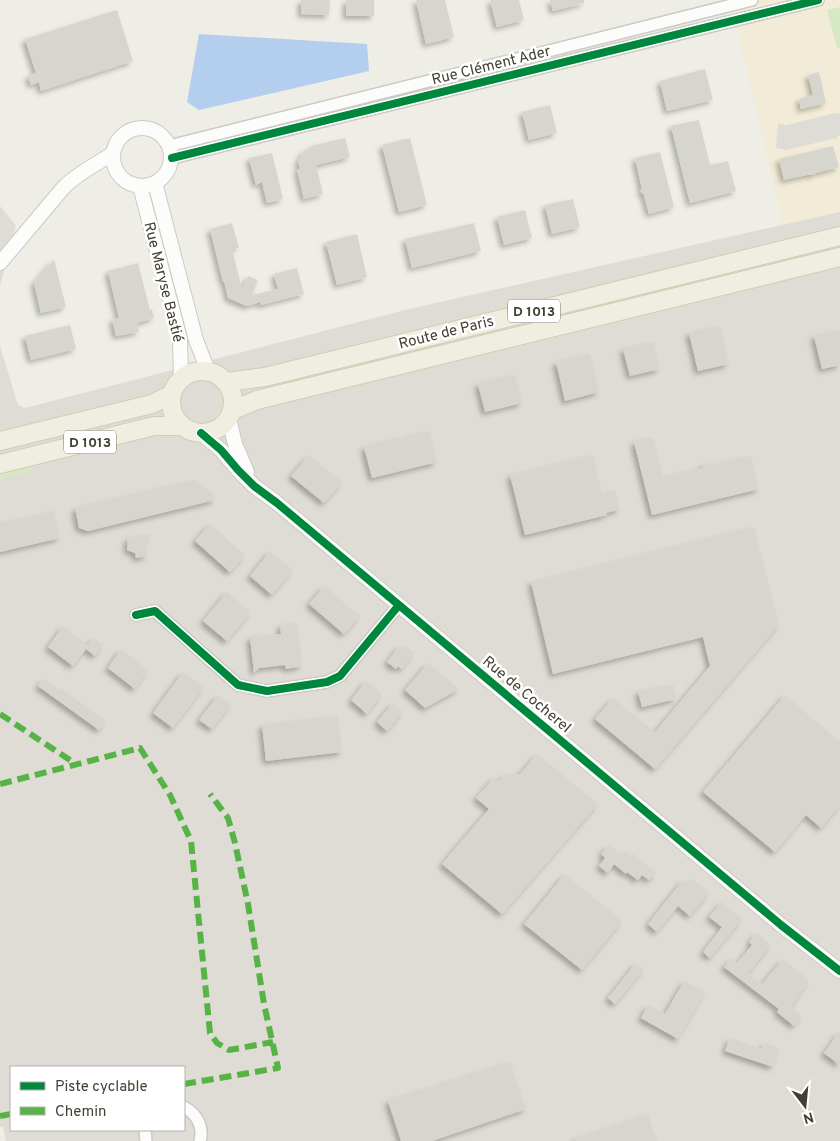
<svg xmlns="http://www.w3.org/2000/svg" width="840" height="1141" viewBox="0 0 840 1141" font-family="Overpass,sans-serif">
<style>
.commercial{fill:#f2ebd7}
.industrial{fill:#dedcd4;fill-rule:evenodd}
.green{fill:#d5eac4}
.parking{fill:#dddcd6}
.water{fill:#b4ceee}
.building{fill:#d7d6ce;filter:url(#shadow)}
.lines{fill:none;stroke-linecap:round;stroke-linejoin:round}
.minor-casing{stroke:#cccac3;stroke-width:14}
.tertiary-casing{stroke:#cccac3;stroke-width:16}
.primary-casing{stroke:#d1cdb2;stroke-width:20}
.minor{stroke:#fcfcfb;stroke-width:11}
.tertiary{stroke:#fcfcfb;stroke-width:14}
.primary{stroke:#f0eee1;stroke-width:18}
.quiet{stroke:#57b346;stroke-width:6;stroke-dasharray:12 6;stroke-linecap:butt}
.cycleway-casing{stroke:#fff;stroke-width:11}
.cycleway{stroke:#00873e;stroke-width:8}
.labels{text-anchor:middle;stroke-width:5;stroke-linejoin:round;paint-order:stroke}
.shield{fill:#fff;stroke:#7b7970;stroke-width:1}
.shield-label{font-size:14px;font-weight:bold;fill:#433f32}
.street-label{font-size:15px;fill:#433f32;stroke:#fff}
</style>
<defs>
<filter id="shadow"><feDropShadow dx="-3.5" dy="3.5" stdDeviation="2.5" flood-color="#0004"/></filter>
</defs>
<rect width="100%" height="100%" fill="#eeede6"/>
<!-- commercial -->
<path class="commercial" d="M730,0H840V212L783,225Z"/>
<!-- industrial -->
<path class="industrial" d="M0,206L16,226L0,286Z
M840,212V1141H6L3,1127H0V346L18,405L25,408L409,309ZM11,1067H184V1130H11Z"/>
<!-- green -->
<path class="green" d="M840,7V48H837L827,10Z
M33,466L29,472L0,479V474Z"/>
<!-- parking -->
<path class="parking" d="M835,113L840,114V134L837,138L786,150L776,148L778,124L787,125Z
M685,336L696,377L722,371L727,391L574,431L567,406L604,397L594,357L620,351L628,382L657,374L665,403L674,400L659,343Z
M475,390L482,417L553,399L565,453L371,504L398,522L399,516L408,514L406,506L509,480L523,539L599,520L603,537L458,573V575L435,598L326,506L346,483L329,423L445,394L462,458L445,463L434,422L356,442L369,492L468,468L451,397Z
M737,404L743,430L715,437L719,454L665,467L653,424Z
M56,1130H133L134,1141H10Z"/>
<!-- water -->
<path class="water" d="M199,34L367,44L369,71L199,110L187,102Z"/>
<!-- building -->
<path class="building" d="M301,0H330L329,15L301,14Z
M346,0H374V16H346Z
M416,0H445L454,37L426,44Z
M490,0H519L524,20L497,27Z
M550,0H584V3L553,11Z
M117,10L133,61L41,91L39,82L31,85L28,76L36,73L25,39Z
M705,69L713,100L667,111L660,81Z
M819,72L826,103L801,109L799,99L813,95L808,75Z
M550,105L557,133L529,140L522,112Z
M699,120L710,165L728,161L736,191L690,203L671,126Z
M345,138L350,157L316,165L323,194L304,199L297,169H300L298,161L305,150L312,149L311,146Z
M410,138L427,205L399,212L382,145Z
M833,146L839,167L816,173L813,175H807L784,180L779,159Z
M660,152L674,207L649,214L644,195L640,191L642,189L635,158Z
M272,153L283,199L267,203L262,182L256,185L249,158Z
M573,199L580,227L552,234L545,205Z
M525,210L532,238L504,245L497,217Z
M232,223L239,248L232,249L242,289L248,276L258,280L252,295L278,289L274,274L297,268L304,294L261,305L260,302L247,306L228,298L224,281L223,282L210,229Z
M474,223L481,251L412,268L405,239Z
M357,234L367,277L337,285L326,242Z
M54,259L66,307L41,313L34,283Z
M138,263L150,310L152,309L154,318L137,323L139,332L116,336L112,319L119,318L108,271Z
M70,325L76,349L31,360L25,336Z
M720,326L729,364L698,371L689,333Z
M840,330V365L822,369L814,336Z
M654,342L660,369L630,376L623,349Z
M590,354L599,392L565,401L556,362Z
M515,375L522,403L485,412L478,384Z
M429,431L437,462L372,478L364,447Z
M653,437L663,477L703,468L702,465L710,463L711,466L751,456L759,489L652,515L634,442Z
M309,455L342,482L324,503L291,476Z
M593,455L602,493L615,490L620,509L606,513L607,515L525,535L510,475Z
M196,480L214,495L215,500L88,531L79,528L75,508Z
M54,511L60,538L0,552V524Z
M210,524L245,555L230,572L195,541Z
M754,527L779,625L655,769L595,719L613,698L655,732L710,666L703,637L553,674L531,582Z
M150,534L145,547L147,556L136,558L135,553L127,550L128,538Z
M270,551L293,570L272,595L250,576Z
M324,586L360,616L344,634L309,604Z
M227,592L251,612L227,641L203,621Z
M297,623L302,666L286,669L285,665L259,668L254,673L250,637L281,634L280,625Z
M63,626L88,645L93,638L103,645L95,656L86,649L73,666L48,647Z
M399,646L403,649L405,646L414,653L402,669L398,666L396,669L387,662Z
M121,649L148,670L135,689L108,668Z
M428,663L459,689L425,708L405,690Z
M183,672L204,687L173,728L153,713Z
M44,679L60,691L62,689L106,721L99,730L38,686Z
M366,681L382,694L367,714L351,700Z
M673,685L676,699L642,707L638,691Z
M218,695L231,704L212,729L199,720Z
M785,695L840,742V805L821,828L806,815L775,852L703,792Z
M393,703L403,712L387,731L377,722Z
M337,716L342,752L266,761L262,725Z
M537,754L598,804L502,914L442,864L489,809L476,798L495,777L499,781L504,775L520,774Z
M609,845L622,855L625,851L632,857L634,854L656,873L649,880L642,875L638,880L627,872L626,874L614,864L608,873L599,866L605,858L601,854Z
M565,874L622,921L582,970L524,924Z
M692,879L709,892L690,916L678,906L657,932L648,924L683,880L688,884Z
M722,902L742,919L710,958L703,952L722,927L709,917Z
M757,933L771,945L748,973L762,984L783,959L809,981L791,1007L802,1016L794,1026L777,1012L779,1009L724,967L732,958L737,963L752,945L749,942Z
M636,963L644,969L615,1004L608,998Z
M684,981L705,992L678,1039L641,1018L648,1005L665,1014Z
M840,1031V1065L824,1053Z
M730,1038L762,1049L764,1043L779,1048L773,1067L725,1051Z
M510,1062L526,1109L432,1141H401L388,1101Z
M648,1115L657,1141H575V1139Z"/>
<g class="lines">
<!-- minor casing -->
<g class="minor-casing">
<path id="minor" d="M169,146L752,0
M172,158L818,0
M136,615L155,611L238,685L267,691L327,682L340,676L399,605
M184,1107C197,1114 204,1127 200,1141
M145,1130L146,1141"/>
</g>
<!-- tertiary casing -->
<g class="tertiary-casing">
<path id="tertiary" d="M113 157a29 29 0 1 1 58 0a29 29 0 1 1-58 0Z
M155,183L196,340L208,371
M140,186L180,339L181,379
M0,263L64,187C78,173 97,164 113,153
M229,419L235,444L247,472
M201,433L221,450L238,470L254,486L277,503L781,925L840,971"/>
</g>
<!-- primary casing -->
<g class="primary-casing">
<path id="primary" d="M171 402a31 31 0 1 1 62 0a31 31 0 1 1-62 0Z
M227,382L265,377L840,236
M233,410L257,400L840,257
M0,441L152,404L172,394
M0,464L154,426H181"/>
</g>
<!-- minor -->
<use href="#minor" class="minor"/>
<!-- tertiary -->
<use href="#tertiary" class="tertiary"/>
<!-- primary -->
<use href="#primary" class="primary"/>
<!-- quiet -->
<path class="quiet" d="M0,714L76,764
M0,784L140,748L170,795L191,841L210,1033L217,1043L229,1050L273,1042
M184,1084L278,1068L264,1004L248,904L235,843L228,818L210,794
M0,1116L11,1114"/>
<!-- cycleway casing -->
<g class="cycleway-casing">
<path id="cycleway" d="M172,158L818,0
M201,433L221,450L238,470L254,486L277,503L781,925L840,971
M136,615L155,611L238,685L267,691L327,682L340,676L399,605"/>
</g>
<!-- cycleway -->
<use href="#cycleway" class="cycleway"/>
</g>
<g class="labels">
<!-- shield labels -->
<g class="shield">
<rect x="508" y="299.5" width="52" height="23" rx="4"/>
<rect x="64" y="430.5" width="52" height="23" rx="4"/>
</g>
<g class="shield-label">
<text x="534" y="316">D 1013</text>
<text x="90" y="447">D 1013</text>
</g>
<!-- street labels -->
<g class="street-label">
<text transform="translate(491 65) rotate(-14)" y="5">Rue Clément Ader</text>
<text transform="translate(164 282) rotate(76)" y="5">Rue Maryse Bastié</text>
<text transform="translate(446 332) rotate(-14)" y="5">Route de Paris</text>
<text transform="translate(527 694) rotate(40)" y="5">Rue de Cocherel</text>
</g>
</g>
<!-- legend -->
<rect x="10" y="1066" width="175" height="65" fill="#ffffff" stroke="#b4b2ad"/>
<rect x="20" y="1082" width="25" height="8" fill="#00873e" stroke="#b4b2ad"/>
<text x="55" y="1091" font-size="15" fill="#433f32">Piste cyclable</text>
<rect x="20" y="1107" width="25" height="8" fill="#57b346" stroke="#b4b2ad"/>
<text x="55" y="1116" font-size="15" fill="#433f32">Chemin</text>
<!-- north arrow -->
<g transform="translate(805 1106) rotate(164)" stroke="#ffffff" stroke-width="4" paint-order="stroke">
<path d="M0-4L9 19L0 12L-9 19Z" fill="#433f32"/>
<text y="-8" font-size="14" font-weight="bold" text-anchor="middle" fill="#433f32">N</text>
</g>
</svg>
